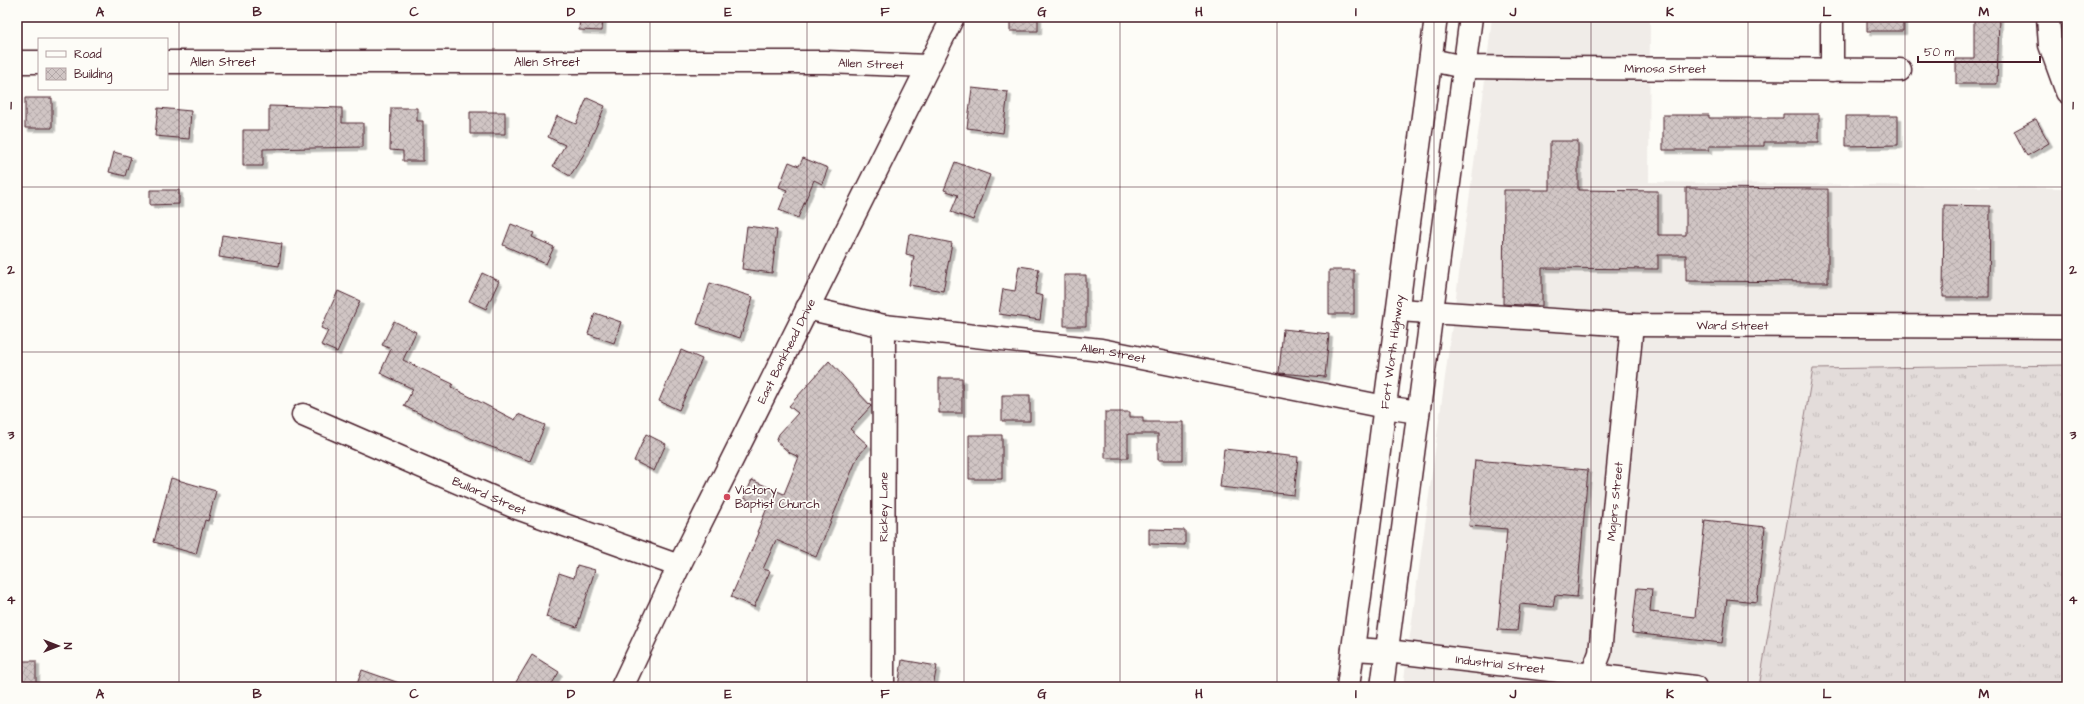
<svg xmlns="http://www.w3.org/2000/svg" width="2084" height="704" viewBox="0 0 2084 704" font-family="'Architects Daughter',sans-serif">
<style>
.built{fill:#f0ece8}
.grass{fill:url(#grass-tufts);stroke:#967e82}
.building{fill:url(#building-cross-hatch);stroke:#4a1f2b;filter:url(#shadow)}
.lines{fill:none;stroke-linecap:round;stroke-linejoin:round}
.minor-casing{stroke:#4a1f2b;stroke-width:25}
.major-casing{stroke:#4a1f2b;stroke-width:25}
.minor{stroke:#fdfcf7;stroke-width:22}
.major{stroke:#fdfcf7;stroke-width:22}
.grid{fill:none;stroke:#4a1f2b;stroke-width:1;stroke-opacity:0.55}
.poi-dot{fill:#d1495b;stroke:#fdfcf7;stroke-width:1.5}
.labels{text-anchor:middle;stroke-width:3.5;stroke-linejoin:round;paint-order:stroke}
.street-label{font-size:12px;fill:#4a1f2b;stroke:#fdfcf7}
.poi-label{font-size:12px;fill:#4a1f2b;stroke:#fdfcf7;text-anchor:start}
.neatline{fill:none;stroke:#4a1f2b;stroke-width:1.5}
.grid-label{font-size:13px;text-anchor:middle;font-weight:bold;fill:#4a1f2b}
</style>
<defs>
<pattern id="grass-tufts" width="24" height="20" patternUnits="userSpaceOnUse"><rect width="24" height="20" fill="#e3dcda"/><path d="M3 7l-1-3M5 7V3M7 7l1-3M15 17l-1-3M17 17v-4M19 17l1-3" fill="none" stroke="#c4bcbb"/></pattern>
<pattern id="building-cross-hatch" width="8" height="8" patternUnits="userSpaceOnUse"><rect width="8" height="8" fill="#d0c5c4"/><path d="M0 0l8 8M0 8l8-8" fill="none" stroke="#b4a9a9"/></pattern>
<filter id="shadow"><feDropShadow dx="3.5" dy="3.5" stdDeviation="0" flood-color="#0004"/></filter>
</defs>
<rect width="100%" height="100%" fill="#fdfcf7"/>
<filter id="ink" filterUnits="userSpaceOnUse"><feTurbulence type="fractalNoise" baseFrequency=".025" numOctaves="2"/><feDisplacementMap in="SourceGraphic" scale="8" xChannelSelector="R" yChannelSelector="G"/><feConvolveMatrix kernelMatrix="1 2 1 2 8 2 1 2 1" color-interpolation-filters="sRGB"/></filter>
<g filter="url(#ink)">
<!-- built -->
<path class="built" d="M1492,17H1650L1649,182L2067,188V365L1813,369L1759,687H1403L1483,97Z"/>
<!-- grass -->
<path class="grass" d="M2067,365V687H1759L1813,369Z"/>
<!-- building -->
<path class="building" d="M580,17H603L602,31L579,30Z
M1010,17H1038V31H1010Z
M1867,17H1903V31H1867Z
M1974,17H1999L1997,84H1956V59H1974Z
M972,88L1008,92L1003,133L967,128Z
M25,98H52V128H25Z
M587,98L605,106L584,154L570,176L553,166L565,145L548,137L557,116L576,124Z
M269,106L342,108V123H363V147L263,149V166H243V130H269Z
M158,108L191,111L189,139L155,136Z
M391,108H417V121H423V161H403V151L390,150Z
M470,112H505V134H470Z
M1783,114H1819V142H1764V146H1709V150H1663V115H1709V118H1783Z
M1846,116H1898V145L1846,146Z
M2036,119L2049,143L2027,156L2014,131Z
M1550,141H1578V190L1658,191V235H1686V188L1828,189V282L1686,281V255H1658V269L1542,268V306L1503,304L1504,190H1550Z
M114,152L131,157L125,176L109,172Z
M803,158L828,168L822,184L814,180L798,218L779,210L787,190L779,187L789,162L799,166Z
M955,162L990,175L973,220L951,212L958,195L944,190Z
M150,190H179V204L150,205Z
M1944,205L1990,206L1989,297H1943Z
M511,224L534,233L532,237L554,247L546,264L503,245Z
M747,226L777,230L772,273L742,269Z
M909,234L952,243L943,291L909,285L914,256L906,254Z
M222,235L282,244L279,266L219,257Z
M1019,266L1039,269L1035,294L1043,296L1040,320L999,314L1003,289L1015,291Z
M1329,270H1354V314H1329Z
M482,273L499,281L486,309L469,301Z
M1064,275H1086V326H1064Z
M710,283L753,297L740,338L697,324Z
M338,291L360,301L337,352L321,345L328,331L321,328Z
M595,313L621,322L614,343L588,334Z
M394,321L416,332L403,360L453,384L451,387L515,420L518,414L545,425L530,461L483,444L404,406L413,389L380,373L391,349L382,345Z
M1283,329L1329,334L1325,377L1279,373Z
M681,350L702,359L679,410L659,401Z
M829,361L871,406L850,429L868,445L858,456L816,557L776,540L763,569L770,571L754,607L731,597L759,533L757,532L767,508L744,498L752,480L784,494L799,457L790,453L776,441L779,434L798,413L789,406Z
M939,378H962V413H939Z
M1002,395H1030V421H1002Z
M1105,412H1130V417H1143V422H1183V460H1158V434H1128V458H1105Z
M646,434L666,444L654,471L634,461Z
M969,435H1002V479H969Z
M1224,449L1298,457L1294,495L1220,487Z
M1475,460L1588,470L1577,597L1555,595L1553,607L1520,604L1517,631L1498,630L1507,529L1469,526Z
M171,478L216,491L208,521L205,520L196,554L154,542Z
M1705,520L1765,527L1757,602L1727,599L1722,643L1632,633L1637,588L1652,589L1650,612L1695,617Z
M1149,529L1185,530V545L1149,544Z
M577,565L595,570L577,627L546,617L559,573L574,578Z
M532,655L559,672L550,687H524L516,682Z
M902,660L937,666L933,687H898Z
M22,661H36V683H22Z
M362,670L405,685L404,687H356Z"/>
<g class="lines">
<!-- minor casing -->
<g class="minor-casing">
<g id="minor">
<path d="M2048,17L2050,45L2067,92"/>
<path id="s1" d="M1431,60L1464,67L1549,68L1900,70"/>
<path d="M17,62H39"/>
<path id="s2" d="M167,62H826L928,66"/>
<path d="M1832,70V17"/>
<path id="s3" d="M807,308L884,326L1101,350L1385,407L1418,412"/>
<path id="s4" d="M1398,310L1632,325L2067,327"/>
<path id="s5" d="M303,415L517,508L679,566"/>
<path id="s6" d="M1353,649L1387,651L1695,687"/>
<path id="s7" d="M1591,676L1600,653L1632,325"/>
<path id="s8" d="M622,687L679,566L953,17"/>
<path id="s9" d="M883,687L884,326"/>
</g>
</g>
<!-- major casing -->
<g class="major-casing">
<g id="major">
<path id="s10" d="M1348,687L1436,17"/>
<path d="M1382,687L1471,17"/>
</g>
</g>
<!-- minor -->
<use href="#minor" class="minor"/>
<!-- major -->
<use href="#major" class="major"/>
</g>
</g>
<!-- grid -->
<path class="grid" d="M179,17V687M336,17V687M493,17V687M650,17V687M807,17V687M964,17V687M1120,17V687M1277,17V687M1434,17V687M1591,17V687M1748,17V687M1905,17V687M17,187H2067M17,352H2067M17,517H2067"/>
<!-- markers -->
<circle class="poi-dot" cx="727" cy="497" r="4"/>
<g class="labels">
<!-- street labels -->
<g class="street-label">
<text dy="4" stroke="none"><textPath href="#s2" startOffset="56">Allen Street</textPath></text>
<text dy="4" stroke="none"><textPath href="#s2" startOffset="380">Allen Street</textPath></text>
<text dy="4" stroke="none"><textPath href="#s2" startOffset="704">Allen Street</textPath></text>
<text dy="4" stroke="none"><textPath href="#s1" startOffset="235">Mimosa Street</textPath></text>
<text dy="4" stroke="none"><textPath href="#s4" startOffset="335">Ward Street</textPath></text>
<text dy="4" stroke="none"><textPath href="#s8" startOffset="374">East Bankhead Drive</textPath></text>
<text dy="4" stroke="none"><textPath href="#s10" startOffset="338">Fort Worth Highway</textPath></text>
<text dy="4" stroke="none"><textPath href="#s3" startOffset="310">Allen Street</textPath></text>
<text dy="4" stroke="none"><textPath href="#s5" startOffset="203">Bullard Street</textPath></text>
<text dy="4" stroke="none"><textPath href="#s7" startOffset="177">Majors Street</textPath></text>
<text dy="4" stroke="none"><textPath href="#s9" startOffset="180">Rickey Lane</textPath></text>
<text dy="4" stroke="none"><textPath href="#s6" startOffset="148">Industrial Street</textPath></text>
</g>
<!-- poi labels -->
<g class="poi-label">
<text x="735" y="494">Victory<tspan x="735" dy="14">Baptist Church</tspan></text>
</g>
</g>
<!-- margin -->
<rect width="2084" height="704" fill="none" stroke="#fdfcf7" stroke-width="44"/>
<!-- legend -->
<rect x="38" y="38" width="130" height="52" fill="#fdfcf7" stroke="#b5a4a5"/>
<rect x="46" y="51" width="20" height="6" fill="#fdfcf7" stroke="#b5a4a5"/>
<text x="74" y="58" font-size="12" fill="#4a1f2b">Road</text>
<rect x="46" y="68" width="20" height="12" fill="url(#building-cross-hatch)" stroke="#b5a4a5"/>
<text x="74" y="78" font-size="12" fill="#4a1f2b">Building</text>
<!-- north arrow -->
<g transform="translate(58 646) rotate(90)" stroke="#fdfcf7" stroke-width="3" paint-order="stroke">
<path d="M0-3L7 15L0 10L-7 15Z" fill="#4a1f2b"/>
<text y="-6" font-size="11" font-weight="bold" text-anchor="middle" fill="#4a1f2b">N</text>
</g>
<!-- scale -->
<path d="M1918 56v6h122v-6" fill="none" stroke="#4a1f2b" stroke-width="2"/>
<text x="1924" y="56" font-size="12" fill="#4a1f2b" stroke="#fdfcf7" stroke-width="3" paint-order="stroke">50 m</text>
<rect x="22" y="22" width="2040" height="660" class="neatline"/>
<g class="grid-label">
<text x="100" y="16">A</text>
<text x="257" y="16">B</text>
<text x="414" y="16">C</text>
<text x="571" y="16">D</text>
<text x="728" y="16">E</text>
<text x="885" y="16">F</text>
<text x="1042" y="16">G</text>
<text x="1199" y="16">H</text>
<text x="1356" y="16">I</text>
<text x="1513" y="16">J</text>
<text x="1670" y="16">K</text>
<text x="1827" y="16">L</text>
<text x="1984" y="16">M</text>
<text x="11" y="109">1</text>
<text x="2073" y="109">1</text>
<text x="11" y="274">2</text>
<text x="2073" y="274">2</text>
<text x="11" y="439">3</text>
<text x="2073" y="439">3</text>
<text x="11" y="604">4</text>
<text x="2073" y="604">4</text>
<text x="100" y="698">A</text>
<text x="257" y="698">B</text>
<text x="414" y="698">C</text>
<text x="571" y="698">D</text>
<text x="728" y="698">E</text>
<text x="885" y="698">F</text>
<text x="1042" y="698">G</text>
<text x="1199" y="698">H</text>
<text x="1356" y="698">I</text>
<text x="1513" y="698">J</text>
<text x="1670" y="698">K</text>
<text x="1827" y="698">L</text>
<text x="1984" y="698">M</text>
</g>
</svg>
